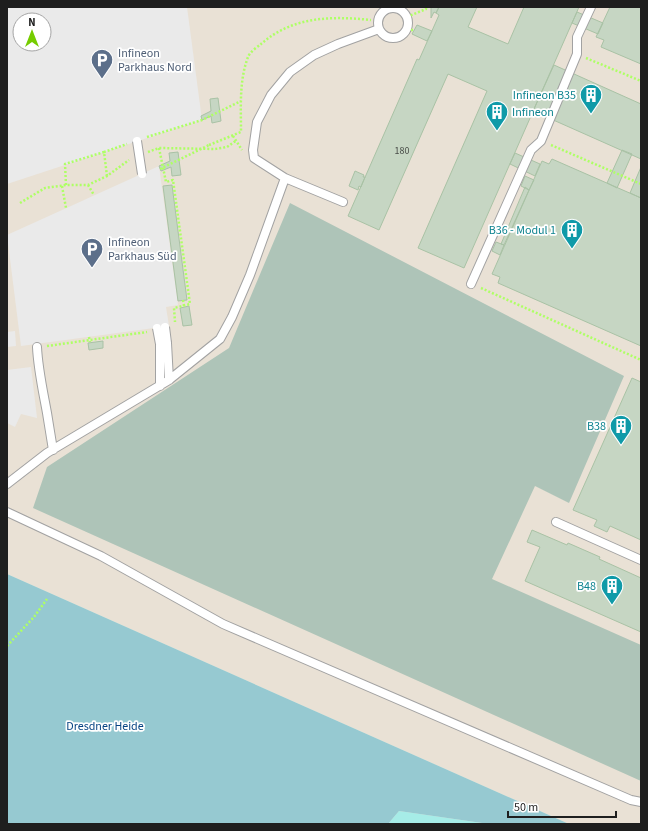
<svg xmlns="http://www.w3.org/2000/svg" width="648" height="831" viewBox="0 0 648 831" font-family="'Source Sans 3',sans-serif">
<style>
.industrial{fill:#e9e1d5;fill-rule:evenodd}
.construction{fill:#aec4b8}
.grass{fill:#a6ece7}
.forest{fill:#96c9d1}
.parking{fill:#eaeaea;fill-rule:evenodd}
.building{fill:#c6d6c3;stroke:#a9c2a5}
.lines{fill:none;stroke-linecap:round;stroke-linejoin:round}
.lane-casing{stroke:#a2a2a2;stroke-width:10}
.path{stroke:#aeff65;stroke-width:2.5;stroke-dasharray:2 2;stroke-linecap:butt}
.lane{stroke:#fff;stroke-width:8}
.lane-bridge-casing{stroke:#a2a2a2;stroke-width:10;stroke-linecap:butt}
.path-bridge{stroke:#aeff65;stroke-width:2.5;stroke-dasharray:2 2;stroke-linecap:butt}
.lane-bridge{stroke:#fff;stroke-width:8}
.labels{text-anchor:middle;stroke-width:3.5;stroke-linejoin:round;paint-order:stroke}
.number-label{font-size:10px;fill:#484c47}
.service-label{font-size:12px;fill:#4e5e75;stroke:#fff;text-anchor:start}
.culture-label{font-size:12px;fill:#0d838f;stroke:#fff;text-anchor:end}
.park-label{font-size:12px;fill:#064382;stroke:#fff}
</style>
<rect width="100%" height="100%" fill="#e3efe4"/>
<!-- industrial -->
<path class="industrial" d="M7,7H641V824H569L7,574ZM20,20H44V44H20Z"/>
<!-- construction -->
<path class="construction" d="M290,203L624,376L569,503L535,486L492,579L641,645V781L33,508L47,467L229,348Z"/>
<!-- grass -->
<path class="grass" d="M399,811L489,824H388Z"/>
<!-- forest -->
<path class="forest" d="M7,574L569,824H489L399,811L388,824H7Z"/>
<!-- parking -->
<path class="parking" d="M7,7H187L202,120L7,184ZM20,20H44V44H20Z
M159,166L178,305L166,307L169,326L21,346L7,235Z
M15,331L16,346L7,347V332Z
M31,367L37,418L21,414L15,427L7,423V370Z"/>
<!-- building -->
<path class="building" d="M431,7H439L436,13L434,12L431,18Z
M439,7H477L468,27L508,44L524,7H579L464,268L418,248L487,91L448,74L379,230L348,216L417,59L419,60L439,15L436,13Z
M610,7H641V64L601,47L604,40L596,37Z
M577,12L603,23L598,34L572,23Z
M417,25L432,31L427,41L412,34Z
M554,65L641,104V159L533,111Z
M218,98L221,121L212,123L211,116L202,120L201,116L211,111L210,99Z
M622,150L632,154L617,188L607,183Z
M178,152L181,175L172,176L171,167L161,171L159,166L170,161L169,153Z
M515,153L540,164L535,176L510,164Z
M552,159L641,198V346L498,283L500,277L492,274L542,161L549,164Z
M641,167V198L630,193Z
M355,171L364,175L363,177H365L361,187L359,186L358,190L349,186Z
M525,176L534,180L529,190L521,186Z
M172,185L187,300L178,301L163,186Z
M525,187L529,190L504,245L501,244Z
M496,242L504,245L500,255L492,251Z
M189,306L192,325L183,326L180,308Z
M103,341V348L89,350L88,343Z
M632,378L641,382V540L610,526L607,532L594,526L597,520L573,510Z
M532,530L567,545L568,543L600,557L599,559L641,578V632L525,581L540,547L527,542Z"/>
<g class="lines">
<!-- lane casing -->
<g class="lane-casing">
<path id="lane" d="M378 23a15 15 0 1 1 30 0a15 15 0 1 1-30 0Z
M285,178L343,202
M471,284L531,150L541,141L577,54V37L591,7
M167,343L169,380
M160,344V386
M37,347C38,369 43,391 47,413C49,425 51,438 53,450
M7,484L47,453L169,380L220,339L232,317L250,275L285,178L254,158L253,150L257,122L271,95L290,72L314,55L338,44L379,29
M7,512L101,556L223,624L631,800L641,802
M556,522L641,560"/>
</g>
<!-- path -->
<path class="path" d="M408,18L409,16L426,9V7
M407,30H414
M586,58L641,81
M233,136L242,150
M147,137L202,120L241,101
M209,145L241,132C241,107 239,81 248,57C250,52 257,47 261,44C293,16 332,16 371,20
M551,145L641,184
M159,148L166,182L173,180L190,304L174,308L175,322
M148,152L159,148L215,149L227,147L237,140
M107,176L104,152L127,144
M66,185L65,164L104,152
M88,185L94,195
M62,186L66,208
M20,203L45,188L66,185H88L107,176L129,160
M481,288L641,360
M183,300L184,306
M47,346L147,332
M7,646L34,617L47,599"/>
<!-- lane -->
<use href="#lane" class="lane"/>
<!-- lane-bridge casing -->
<g class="lane-bridge-casing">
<path id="lane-bridge" d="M137,141L142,174
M165,327L167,343
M157,328L160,344"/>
</g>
<!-- path-bridge -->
<path class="path-bridge" d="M160,169L209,145
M89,337L90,342"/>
<!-- lane-bridge -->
<use href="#lane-bridge" class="lane-bridge"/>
</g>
<!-- icons -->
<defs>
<g id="parking-pin" transform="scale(1.15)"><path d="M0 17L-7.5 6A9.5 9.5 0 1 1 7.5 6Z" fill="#5c6f8a" stroke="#fff"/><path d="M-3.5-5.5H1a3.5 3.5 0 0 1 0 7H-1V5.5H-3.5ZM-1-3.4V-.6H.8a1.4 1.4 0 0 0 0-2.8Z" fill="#fff"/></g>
<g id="building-pin" transform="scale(1.15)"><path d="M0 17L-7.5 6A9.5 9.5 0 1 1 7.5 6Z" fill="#0f9aa8" stroke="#fff"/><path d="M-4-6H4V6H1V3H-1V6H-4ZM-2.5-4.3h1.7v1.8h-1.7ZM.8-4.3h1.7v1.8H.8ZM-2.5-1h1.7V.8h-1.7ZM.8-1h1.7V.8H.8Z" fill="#fff"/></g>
</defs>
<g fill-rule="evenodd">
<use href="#parking-pin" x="102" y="60"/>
<use href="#building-pin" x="591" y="95"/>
<use href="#building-pin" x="497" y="112"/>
<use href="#building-pin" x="572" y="230"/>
<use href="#parking-pin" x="92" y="249"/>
<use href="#building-pin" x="621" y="426"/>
<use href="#building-pin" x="612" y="586"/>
</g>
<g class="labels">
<!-- number labels -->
<g class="number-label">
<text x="402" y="154">180</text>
</g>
<!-- service labels -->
<g class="service-label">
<text x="118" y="57">Infineon<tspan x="118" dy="14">Parkhaus Nord</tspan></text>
<text x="108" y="246">Infineon<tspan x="108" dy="14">Parkhaus Süd</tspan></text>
</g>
<!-- culture labels -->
<g class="culture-label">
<text x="576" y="99">Infineon B35</text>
<text x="512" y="116" text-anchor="start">Infineon</text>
<text x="556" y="234">B36 - Modul 1</text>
<text x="606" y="430">B38</text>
<text x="596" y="590">B48</text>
</g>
<!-- park labels -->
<g class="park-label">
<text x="105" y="730">Dresdner Heide</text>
</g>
</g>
<!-- border -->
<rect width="648" height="831" fill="none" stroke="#1e1e1e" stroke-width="16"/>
<!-- north arrow -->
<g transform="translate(32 32)"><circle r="19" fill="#ffffff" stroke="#a5a5a5"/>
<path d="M0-3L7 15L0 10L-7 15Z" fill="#76cc00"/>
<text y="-6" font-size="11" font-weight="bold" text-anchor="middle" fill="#1e1e1e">N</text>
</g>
<!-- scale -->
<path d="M508 811v6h108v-6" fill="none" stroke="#1e1e1e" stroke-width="2"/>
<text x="514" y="811" font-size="12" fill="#1e1e1e" stroke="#ffffff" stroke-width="3" paint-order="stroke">50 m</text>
</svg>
